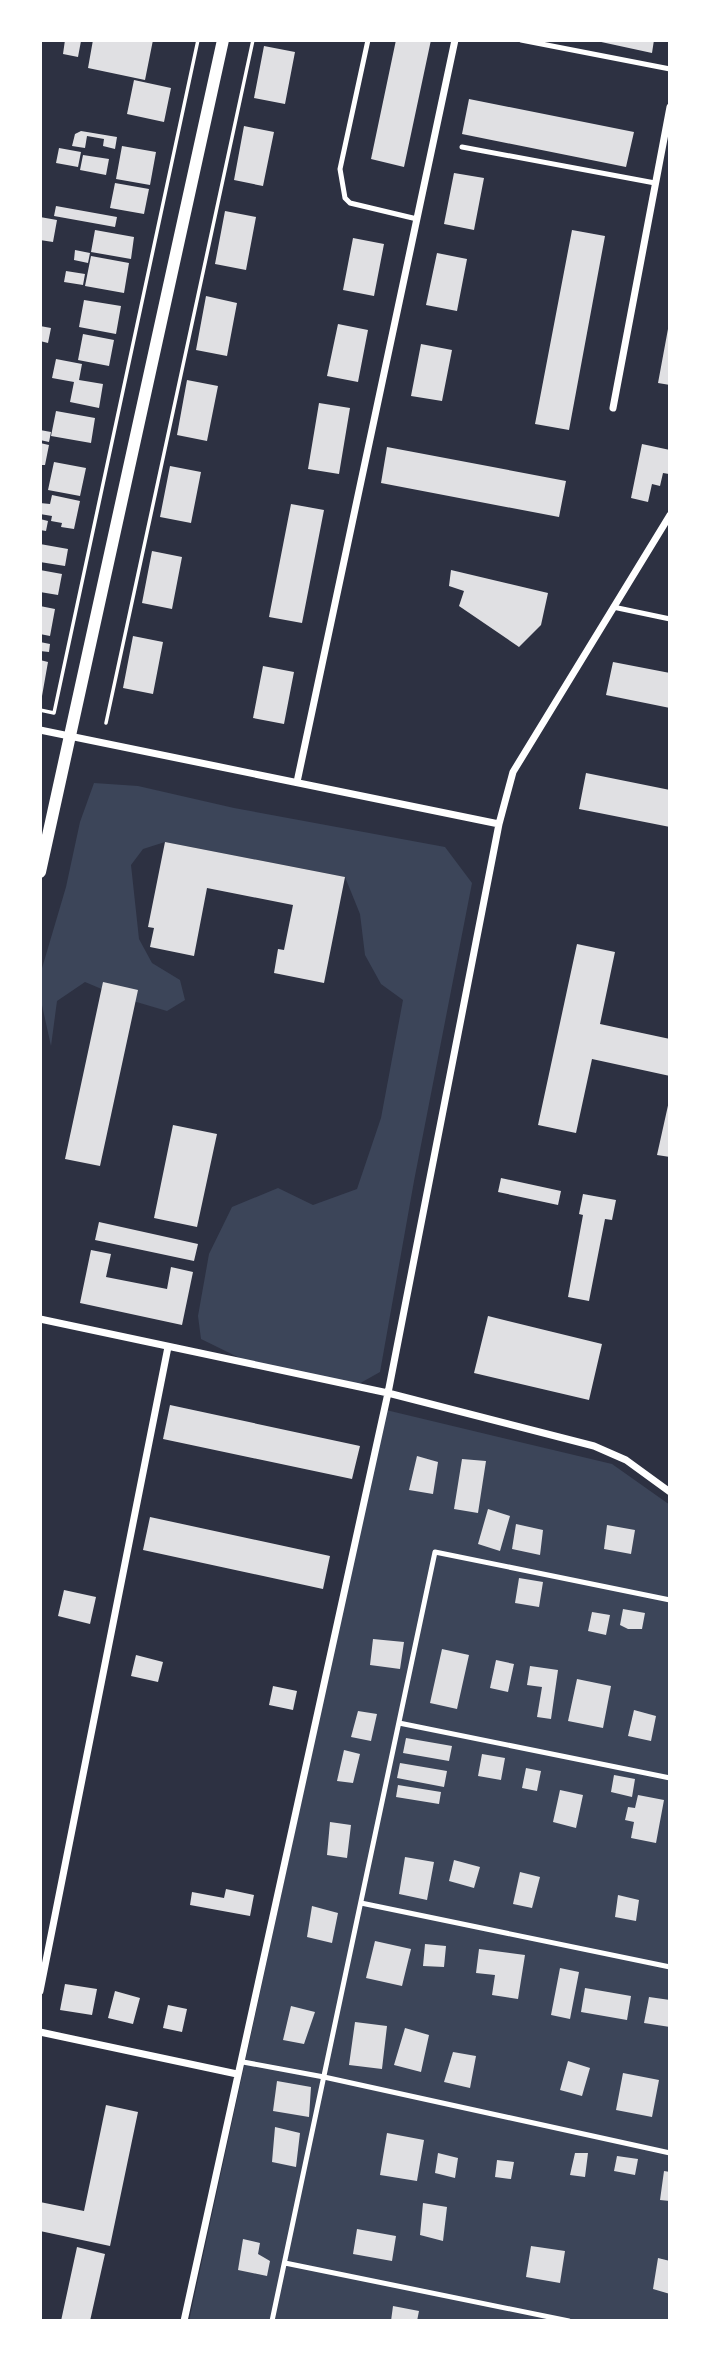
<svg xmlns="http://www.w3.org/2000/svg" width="710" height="2361" viewBox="0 0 710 2361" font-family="Lora,serif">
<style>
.green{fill:#3c4559}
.building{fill:#e0e0e3}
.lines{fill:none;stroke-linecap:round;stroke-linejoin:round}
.path{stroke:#fff;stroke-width:3.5}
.service{stroke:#fff;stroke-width:5}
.minor{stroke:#fff;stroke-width:7}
.tertiary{stroke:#fff;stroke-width:12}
</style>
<rect width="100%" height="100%" fill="#2d3142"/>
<!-- green -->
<path class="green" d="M94,783L138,786L234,808L445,847L472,883L414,1181L380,1372L355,1386L252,1364L201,1339L198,1316L209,1254L232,1207L278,1188L313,1205L357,1189L381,1118L403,1000L381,984L365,955L360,914L345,877L165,842L143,849L131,865L139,939L152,963L180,980L185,1000L167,1011L123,998L85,982L57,1001L51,1046L40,996V975L66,887L80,822Z
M386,1410L612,1464L670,1505V2321H189Z"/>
<!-- building -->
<path class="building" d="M65,40L81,41L78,57L63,54Z
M93,40H153L145,80L88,68Z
M396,40H431L404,167L371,159Z
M592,40H654L652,53Z
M264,46L295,52L285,104L254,98Z
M134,80L171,88L164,122L127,114Z
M469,99L634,132L626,167L462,134Z
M244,126L274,132L263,186L234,180Z
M81,131L117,137L115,149L103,146L104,139L87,136L85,148L72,146L75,134Z
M122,146L156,152L150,185L116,179Z
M59,148L81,152L78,167L56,163Z
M83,155L109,159L106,175L80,170Z
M454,173L484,178L474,230L444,224Z
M115,183L149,189L144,214L110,208Z
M56,206L117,217L115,227L54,216Z
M225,211L256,217L246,270L215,264Z
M40,217L57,220L53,242L40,240Z
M95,230L134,237L131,259L91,252Z
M572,230L605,236L569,430L535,424Z
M353,238L384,244L374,296L343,290Z
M75,250L90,253L88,263L74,260Z
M437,253L467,259L457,311L426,305Z
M91,256L129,263L124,293L85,286Z
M66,271L85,274L83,285L64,282Z
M206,296L237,303L227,356L196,350Z
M84,300L121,306L116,334L79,327Z
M338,324L368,330L358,382L327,376Z
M40,326L51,328L48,343L40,341Z
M668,329H670V385L658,383Z
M83,334L114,340L109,366L78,360Z
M421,344L452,350L442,401L411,396Z
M56,359L82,364L79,380L103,384L99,408L70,402L74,382L52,378Z
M187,380L218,386L207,441L177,435Z
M319,403L350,408L339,474L308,469Z
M56,411L95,418L91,443L51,436Z
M40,430L51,432L49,442L40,440Z
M40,443L49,445L45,465H40Z
M642,444L670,450L669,474L663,473L660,486L652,484L648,502L631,498Z
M387,447L566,481L559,517L381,483Z
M54,462L86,468L80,496L48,490Z
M170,466L201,472L191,523L160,517Z
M52,495L80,501L74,529L61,527L62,523L51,521L52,516L40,514V503L50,504Z
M291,504L324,510L302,623L269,617Z
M40,519L48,521L46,531L40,530Z
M40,544L68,549L65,566L40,562Z
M152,551L182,557L172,609L142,603Z
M40,570L62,574L58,595L40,592Z
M451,570L548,593L541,625L519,647L459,606L464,591L449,586Z
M40,606L55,609L50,636L40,634Z
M133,636L163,642L153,694L123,688Z
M40,642L50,644L49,652L40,651Z
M40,660L48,662L42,696H40Z
M613,662L670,673V708L606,695Z
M263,666L294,672L284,724L253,718Z
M586,773L670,790V827L579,809Z
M165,842L345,877L324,983L274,973L278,949L284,950L293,905L207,888L194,956L150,947L154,928L148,927Z
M577,944L615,952L600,1024L670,1039V1076L592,1059L576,1133L538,1125Z
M103,982L138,990L100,1166L65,1159Z
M669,1101H670V1157L657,1155Z
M173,1125L217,1134L197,1227L154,1218Z
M501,1178L561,1191L558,1205L498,1192Z
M583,1194L616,1200L612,1220L605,1219L589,1301L568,1297L583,1215L579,1214Z
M99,1222L198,1244L194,1261L95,1240Z
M91,1250L111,1254L106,1277L167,1289L171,1267L193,1272L182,1325L80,1303Z
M488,1316L602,1344L589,1400L474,1373Z
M170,1405L360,1446L352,1479L163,1439Z
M417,1456L438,1462L433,1494L409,1490Z
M462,1459L486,1461L478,1513L454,1509Z
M488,1509L510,1516L500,1551L478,1544Z
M150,1517L330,1556L323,1589L143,1550Z
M516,1524L543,1530L540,1555L512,1549Z
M607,1525L635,1530L631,1554L604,1549Z
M519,1578L543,1582L539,1607L515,1603Z
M64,1590L96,1597L90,1624L58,1616Z
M623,1609L645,1613L642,1629H628L620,1625Z
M592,1612L610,1615L606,1635L588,1631Z
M373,1639L404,1642L400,1669L370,1665Z
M442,1649L469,1655L457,1709L430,1703Z
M136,1655L163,1662L158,1682L131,1676Z
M496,1660L514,1664L508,1692L490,1688Z
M530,1666L558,1670L551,1719L537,1717L542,1687L527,1685Z
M577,1679L611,1686L603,1728L568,1721Z
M273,1686L297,1691L293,1710L269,1705Z
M634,1710L656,1716L651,1741L628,1736Z
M358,1711L377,1714L371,1741L351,1737Z
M406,1738L452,1746L449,1761L403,1753Z
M344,1750L360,1754L353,1783L337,1781Z
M482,1754L505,1758L501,1780L478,1776Z
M400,1763L447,1771L444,1787L397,1778Z
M526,1768L541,1771L537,1791L522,1788Z
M614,1775L635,1779L632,1797L611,1792Z
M398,1785L441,1792L439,1804L396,1797Z
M560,1790L583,1795L576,1828L553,1822Z
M638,1795L664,1800L656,1843L631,1838L634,1822L625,1820L628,1807L635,1808Z
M330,1822L351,1825L347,1858L327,1855Z
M405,1857L434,1862L427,1900L399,1894Z
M454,1860L480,1867L474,1888L449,1881Z
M520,1872L540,1877L532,1908L513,1904Z
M226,1889L254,1895L250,1916L190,1905L192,1892L224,1898Z
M618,1895L639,1900L636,1921L615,1917Z
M312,1906L338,1913L332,1943L307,1937Z
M375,1941L411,1949L402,1986L366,1978Z
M425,1944L446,1946L444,1967L423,1966Z
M479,1949L525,1955L518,1999L492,1995L495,1975L476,1973Z
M560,1968L579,1972L570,2019L551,2015Z
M65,1984L97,1989L92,2015L60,2010Z
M585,1988L631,1996L627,2020L581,2012Z
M115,1991L140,1998L133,2024L108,2018Z
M649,1997L670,2000V2027L644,2023Z
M168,2005L187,2009L182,2032L163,2028Z
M291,2006L315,2012L304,2044L283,2040Z
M355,2022L387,2026L382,2069L349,2065Z
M405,2028L429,2035L421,2072L394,2065Z
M453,2052L476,2056L470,2088L444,2082Z
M568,2061L590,2068L582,2096L560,2090Z
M623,2073L659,2080L652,2117L616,2110Z
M277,2081L311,2087L309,2117L273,2111Z
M106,2105L138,2112L110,2246L40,2231V2202L84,2211Z
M275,2127L300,2133L296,2167L272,2162Z
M387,2133L424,2140L417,2181L380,2175Z
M438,2153L458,2158L455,2178L435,2173Z
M575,2153H588L585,2177L570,2175Z
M617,2156L638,2159L635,2175L614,2171Z
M497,2160L514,2162L511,2179L495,2177Z
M664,2171L670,2172V2201L660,2200Z
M423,2203L447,2207L443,2241L420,2235Z
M357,2229L396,2236L392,2261L353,2254Z
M243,2239L260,2243L258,2254L270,2261L267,2276L238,2270Z
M531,2246L565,2251L560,2283L526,2277Z
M77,2247L105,2254L90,2321H61Z
M658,2258L670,2261V2294L653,2289Z
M393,2306L419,2311L417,2321H391Z"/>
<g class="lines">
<!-- path -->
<path class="path" d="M40,710L54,713L198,40
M106,723L253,40"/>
<!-- service -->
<path class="service" d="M368,40L340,169L345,198L350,203L417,219
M521,40L670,69
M462,147L655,183
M613,607L670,619
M399,1723L670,1778
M361,1903L670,1967
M243,2062L324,2077L670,2153
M285,2263L569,2321
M272,2321L435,1552L670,1600"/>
<!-- minor -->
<path class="minor" d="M613,408L670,107
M40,730L499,824
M297,782L455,40
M40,1319L388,1393L594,1446L626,1460L670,1492
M40,1991L168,1347
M40,2032L237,2074
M184,2321L388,1393L499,824L513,772L670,515"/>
<!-- tertiary -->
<path class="tertiary" d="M40,872L223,40"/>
</g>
<!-- border -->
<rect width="710" height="2361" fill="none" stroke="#ffffff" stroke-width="84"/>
</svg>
